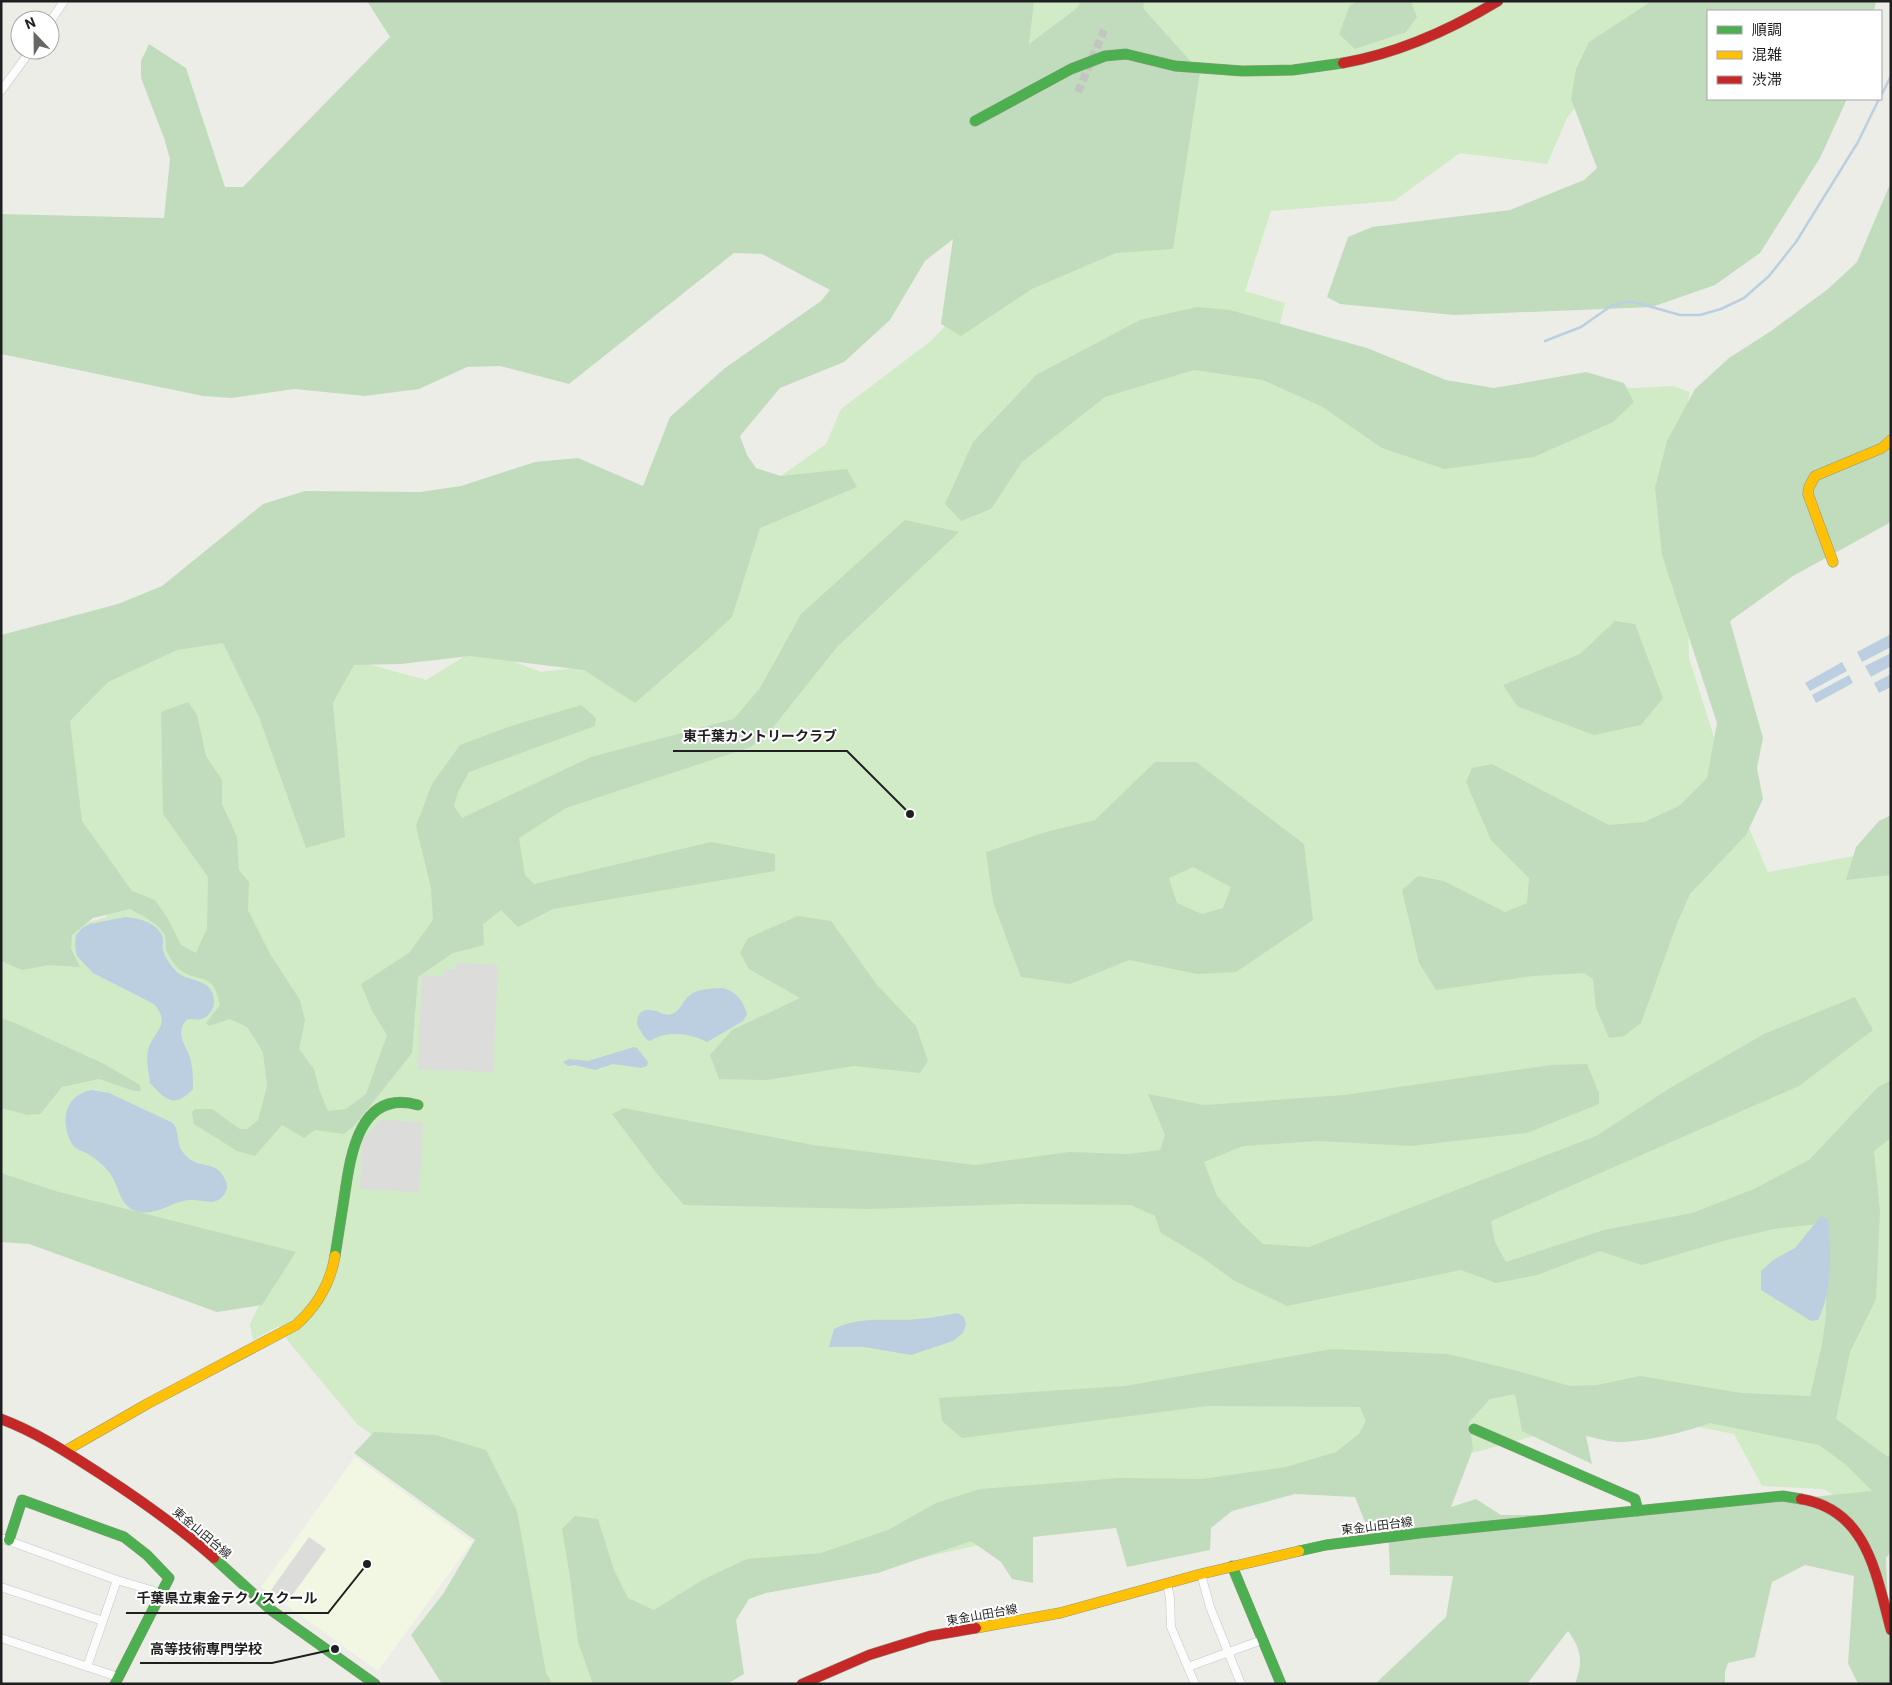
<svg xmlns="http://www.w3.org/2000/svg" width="1892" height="1685" viewBox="0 0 1892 1685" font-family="Roboto,'Noto Sans JP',sans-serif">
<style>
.education{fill:#f2f7e3}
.grass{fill:#d0ebc6}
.forest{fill:#c0dcbd;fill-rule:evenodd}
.parking{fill:#dcdcda}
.water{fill:#bbcfe0}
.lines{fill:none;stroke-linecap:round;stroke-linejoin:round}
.stream{stroke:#bbcfe0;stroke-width:2.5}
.street-tunnel{stroke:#c4c4c0;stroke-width:8;stroke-dasharray:8 4;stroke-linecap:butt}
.street-casing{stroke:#c6c6c4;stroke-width:9}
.fast-casing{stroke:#909880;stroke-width:11}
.slow-casing{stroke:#909880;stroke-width:11}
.jam-casing{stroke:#909880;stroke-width:11}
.street{stroke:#fcfcfc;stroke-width:8}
.fast{stroke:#4caf50;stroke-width:10}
.slow{stroke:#ffc107;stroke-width:10}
.jam{stroke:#c62828;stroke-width:10}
.labels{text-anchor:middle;stroke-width:4;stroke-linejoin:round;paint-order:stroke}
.street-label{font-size:12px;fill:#1f1f1f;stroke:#fff}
.leader{fill:none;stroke:#1f1f1f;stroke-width:2}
.callout-dot{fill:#1f1f1f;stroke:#fff;stroke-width:2}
.callout-label{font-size:14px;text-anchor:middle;font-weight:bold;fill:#1f1f1f;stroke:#fff;stroke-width:4;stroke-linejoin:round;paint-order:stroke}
</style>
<rect width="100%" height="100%" fill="#edede8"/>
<!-- education -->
<path class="education" d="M355,1457L472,1542L378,1671L261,1587Z"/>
<!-- grass -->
<path class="grass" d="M1023,1H1656L1567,118L1547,164L1460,153L1394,201L1271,211L1245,291L1285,303L1272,356L1404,436L1606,386L1634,388L1673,386L1690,392L1677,451L1688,609L1689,658L1727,778L1768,872L1891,849V1505L1883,1523L1823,1489L1762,1486L1734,1434L1683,1424L1556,1430L1480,1451L1278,1493L1118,1522L1010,1538L746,1597L681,1684H548L510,1531L358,1425L288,1341L279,1326L253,1340L250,1324L272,1278L1,1210V933L25,941L107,917L67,780L64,688L223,620L324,652L426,680L478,648L541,672L608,664L757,493L826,444L841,409L931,341L963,307L1023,73Z"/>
<!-- forest -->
<path class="forest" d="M367,1H1034L1029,44L1077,8L1082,1H1145L1143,8L1200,72L1173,249L1116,253L1032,289L961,336L941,324L953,239L925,261L890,320L844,362L780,388L740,436L747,455L756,468L781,476L847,469L857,487L760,528L732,617L704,643L635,703L584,670L470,656L401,664L354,665L333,703L345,837L306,848L259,717L223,643L177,650L108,682L70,721L82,821L132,891L155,900L168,919L181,945L196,953L207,928L208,877L163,814L161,712L188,702L197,715L206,756L222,780V804L237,837L239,870L249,882L248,910L270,954L300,1000L305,1020L299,1049L314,1069L319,1089L328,1111L346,1109L366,1094L387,1035L372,1011L361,984L409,953L433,920L431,888L416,826L432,784L460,745L511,726L581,705L596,718L595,726L469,772L458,792L454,806L462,818L591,757L734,719L760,688L801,614L905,520L959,532L837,647L771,730L751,747L566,808L519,838L525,875L534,884L711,842L775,854V871L553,909L518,927L501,910L483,924L484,945L453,953L418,977L412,1053L354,1126L344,1134L315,1130L304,1138L282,1125L255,1156L237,1151L194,1124L192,1113L195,1109H212L240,1129H247L258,1120L267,1086L263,1052L247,1027L230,1019L209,1026L206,1023L220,1005C213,967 196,986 177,967C173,963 168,955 166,950C165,945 167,939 164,934C157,922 142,916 130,909L93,918L72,935L71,949L80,967L49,965L22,970L1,961V635L118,604L162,586L263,504L305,491L420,492L461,486L535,462L578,458L643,486L670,417L725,368L821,301L830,290L762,254L734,253L569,384L500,366L467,367L419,389L365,396L294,389L231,398L203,396L1,354V214L164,218L170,159L164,138L141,78V61L149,44L186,68L225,187H243L390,37Z
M1360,1H1411L1417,17L1406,32L1355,49L1339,34L1350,5Z
M1652,1H1876L1874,11H1708V99H1847L1820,158L1760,253L1715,285L1652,307L1454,315L1340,304L1327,297L1348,237L1372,227L1510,210L1584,180L1597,168L1571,99L1576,69L1589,42Z
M1891,182V522L1793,576L1730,621L1763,738L1757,768L1763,799L1746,835L1690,894L1678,921L1641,1023L1624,1036L1609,1038L1596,1008L1593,979L1584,973L1533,976L1436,990L1419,963L1402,890L1418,876L1444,881L1505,912L1527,903L1529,878L1491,840L1466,782L1472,768L1492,764L1609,825L1644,822L1679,806L1707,778L1717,723L1662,555L1655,488L1667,441L1695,389L1729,358L1771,331L1828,289L1857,262Z
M1197,307L1230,310L1367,348L1446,380L1494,388L1586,372L1624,383L1634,402L1613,422L1534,457L1444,469L1382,448L1321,406L1263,380L1194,370L1105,397L1022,462L991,509L961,521L945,504L973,442L1036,375L1140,320Z
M1615,621L1635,624L1663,698L1641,725L1594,735L1517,706L1503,685L1580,654Z
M1155,762H1196L1304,844L1313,920L1236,972L1197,974L1129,960L1070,984L1021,977L993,902L986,852L1046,832L1095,820ZM1193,867L1231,887L1223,908L1202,914L1177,903L1169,878Z
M1891,815V875L1846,880L1856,847L1879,821Z
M798,916L831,921L877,985L916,1026L928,1061L920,1073L854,1066L767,1080L719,1079L710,1055L732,1030L800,998L749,969L740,953L748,938Z
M1855,997L1873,1030L1799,1086L1491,1221L1495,1242L1506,1262L1604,1230L1692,1213L1754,1189L1809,1160L1878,1087L1891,1080V1138L1874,1151L1880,1211L1876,1299L1850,1352L1836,1419L1888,1457L1891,1453V1552L1886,1558L1891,1684H1858L1848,1663L1854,1576L1805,1565L1772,1582L1755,1657L1728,1663L1725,1672V1684H1575C1583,1662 1582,1650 1568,1631L1527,1684H1375L1446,1617L1453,1576L1390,1575L1388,1521L1365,1522L1355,1497L1295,1494L1232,1511L1211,1528L1210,1550L1127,1567L1116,1528L1033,1537V1583L1012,1579L1001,1562L971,1541L878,1573L766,1593L749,1599L736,1620L744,1674L727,1684H593L578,1642L570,1577L562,1529L575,1516L598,1519L614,1570L628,1598L654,1610L704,1579L747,1559L821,1553L888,1530L936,1503L980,1489L1120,1478L1202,1479L1286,1467L1336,1452L1359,1434L1366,1421L1360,1407L1207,1406L962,1438L942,1421L939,1398L1125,1386L1332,1349L1448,1354L1514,1370L1570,1386L1597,1385L1640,1376L1741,1393L1810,1396L1822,1345L1826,1315V1223L1774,1229L1723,1241L1642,1265L1600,1251L1537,1275L1496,1283L1461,1270L1287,1306L1233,1280L1203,1258L1161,1233L1155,1216L1131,1205L1019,1204L870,1209L684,1205L658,1175L612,1114L624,1108L813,1145L975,1165L1069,1152L1128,1154L1160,1150L1165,1135L1148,1094L1204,1105L1344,1095L1551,1065L1587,1064L1599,1093V1104L1527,1133L1411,1146L1317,1141L1243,1146L1204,1162L1217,1196L1242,1224L1263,1244L1309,1247L1596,1136L1670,1088L1764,1034ZM1515,1394L1522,1431L1592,1464L1586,1436C1599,1439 1612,1443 1625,1442C1651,1440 1686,1432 1710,1423L1819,1445L1845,1464L1872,1491L1626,1515H1501L1476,1499L1451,1507L1473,1449L1469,1422L1490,1399Z
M1,1018L15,1023L104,1064L140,1085L141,1091H134L99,1079L62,1087L40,1114L28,1115L1,1108Z
M1,1173L59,1192L296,1252L262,1305L217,1312L29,1244L1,1242Z
M374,1432L436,1435L486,1450L517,1511L546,1673L553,1684H442L411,1635L443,1594L475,1540L354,1453Z"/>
<!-- parking -->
<path class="parking" d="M457,963L498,965L493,1072L418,1069L422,975L444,976V969H456Z
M380,1120L423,1122L419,1192L360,1189L362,1141Z
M309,1537L326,1549L287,1602L271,1590Z"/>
<!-- water -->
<path class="water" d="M1891,634V647L1862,662L1857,652Z
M1891,653V666L1871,677L1865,666Z
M1842,662L1847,671L1810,691L1805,683Z
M1891,674V687L1879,693L1874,683Z
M1849,675L1853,683L1816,703L1812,695Z
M125,917C138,918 155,922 162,935C164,939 162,945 163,950C164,956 171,966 175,970C187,984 213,976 214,1001C215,1008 208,1017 202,1019C195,1021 188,1016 184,1023C177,1035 185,1045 189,1055C193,1065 193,1079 193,1089C174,1109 166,1100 150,1083C149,1073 145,1057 149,1047C156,1029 171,1024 154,1004L93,973L77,956L75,946L76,935L82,928L90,924Z
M723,988C737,992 743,1001 747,1014L743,1021L707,1042C690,1033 666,1030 650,1041C645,1039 643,1035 640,1030C633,1021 639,1008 651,1010C660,1011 665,1018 674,1013C680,1010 682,1003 686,999C695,988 710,989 723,988Z
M634,1047L637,1048L648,1062L647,1066L641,1068L613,1064L595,1070L575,1065L568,1066L563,1062L569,1059L588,1061Z
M92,1090L109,1093L173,1123C181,1135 174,1144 187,1157C201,1170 218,1159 226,1182C228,1188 227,1191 223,1196C216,1205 205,1201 195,1200C174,1198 155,1220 133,1210C118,1202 119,1184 109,1172C103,1165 97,1160 90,1155C85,1152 80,1151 76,1148C71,1144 69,1138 67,1132C62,1111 70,1094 92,1090Z
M1821,1216L1828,1219C1831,1251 1833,1290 1818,1320L1811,1321L1761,1290V1271L1773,1260L1795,1248Z
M958,1313L964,1317L966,1325L963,1333L953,1341L911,1355L865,1347H829L834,1329C861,1315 890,1322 919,1319C932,1318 945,1315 958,1313Z"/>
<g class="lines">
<!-- stream -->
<path class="stream" d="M1881,96L1891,76
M1545,341L1581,327L1611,306L1625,302H1634L1680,315H1700L1721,309L1744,298L1769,276L1796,242L1858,142L1879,99"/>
<!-- street-tunnel -->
<path class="street-tunnel" d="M1078,92L1104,30"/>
<!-- street casing -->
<g class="street-casing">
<path id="street" d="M50,22L64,1
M1,91L31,50
M1,1538L117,1580L161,1593
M1201,1574L1210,1607L1241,1684
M1167,1583L1170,1598L1171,1627L1195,1684
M1,1587L103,1621
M1,1638L118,1677
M87,1667L117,1580
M1188,1667L1262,1640"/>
</g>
<!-- fast casing -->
<g class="fast-casing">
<path id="fast" d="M975,121L1071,69L1105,56L1126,54L1175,66L1242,71L1293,70L1343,63
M335,1256C338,1237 341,1218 344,1199C350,1158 358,1088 418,1105
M1474,1429L1635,1499L1638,1511
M9,1540L22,1500L124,1537L147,1555L169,1578L115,1684
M1299,1551L1326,1545L1420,1533L1783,1496L1801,1499
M214,1558L271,1610L375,1684
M1232,1566L1281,1684"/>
</g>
<!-- slow casing -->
<g class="slow-casing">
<path id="slow" d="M1833,562L1808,494L1809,487L1815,476L1882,448L1891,440
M65,1451L147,1404L296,1325C317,1306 330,1285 335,1256
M976,1628L1060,1613L1201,1574L1299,1551"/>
</g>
<!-- jam casing -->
<g class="jam-casing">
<path id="jam" d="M1343,63C1399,53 1450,30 1498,1
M1,1419C36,1432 68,1453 99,1473C139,1499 178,1526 214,1558
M1801,1499C1868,1510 1876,1575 1891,1630
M802,1684L869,1655L930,1636L976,1628"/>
</g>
<!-- street -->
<use href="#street" class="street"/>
<!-- fast -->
<use href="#fast" class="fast"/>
<!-- slow -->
<use href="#slow" class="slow"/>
<!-- jam -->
<use href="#jam" class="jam"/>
</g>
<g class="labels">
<!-- street labels -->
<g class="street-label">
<text transform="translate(1377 1526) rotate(-7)" y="4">東金山田台線</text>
<text transform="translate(202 1533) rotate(40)" y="4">東金山田台線</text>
<text transform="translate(982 1615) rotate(-10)" y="4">東金山田台線</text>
</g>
</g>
<!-- callouts -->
<path class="leader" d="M910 814L847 751H673M367 1564L328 1613H126M335 1649L272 1663H140"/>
<g class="callout-dot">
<circle cx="910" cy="814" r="5"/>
<circle cx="367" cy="1564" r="5"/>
<circle cx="335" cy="1649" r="5"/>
</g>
<g class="callout-label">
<text x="760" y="741">東千葉カントリークラブ</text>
<text x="227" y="1603">千葉県立東金テクノスクール</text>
<text x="206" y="1654">高等技術専門学校</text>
</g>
<!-- border -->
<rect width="1892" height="1685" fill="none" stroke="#1f1f1f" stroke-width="5"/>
<!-- legend -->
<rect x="1707" y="10" width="175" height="90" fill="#ffffff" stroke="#a5a5a5"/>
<rect x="1717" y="26" width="25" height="8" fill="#4caf50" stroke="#a5a5a5"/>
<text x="1752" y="35" font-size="15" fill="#1f1f1f">順調</text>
<rect x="1717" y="51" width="25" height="8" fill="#ffc107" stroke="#a5a5a5"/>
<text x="1752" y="60" font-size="15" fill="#1f1f1f">混雑</text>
<rect x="1717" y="76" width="25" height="8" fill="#c62828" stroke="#a5a5a5"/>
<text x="1752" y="85" font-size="15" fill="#1f1f1f">渋滞</text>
<!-- north arrow -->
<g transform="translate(35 35) rotate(338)"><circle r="24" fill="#ffffff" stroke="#a5a5a5"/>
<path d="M0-4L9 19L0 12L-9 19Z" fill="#676765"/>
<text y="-8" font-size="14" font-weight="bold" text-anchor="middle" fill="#1f1f1f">N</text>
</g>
</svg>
